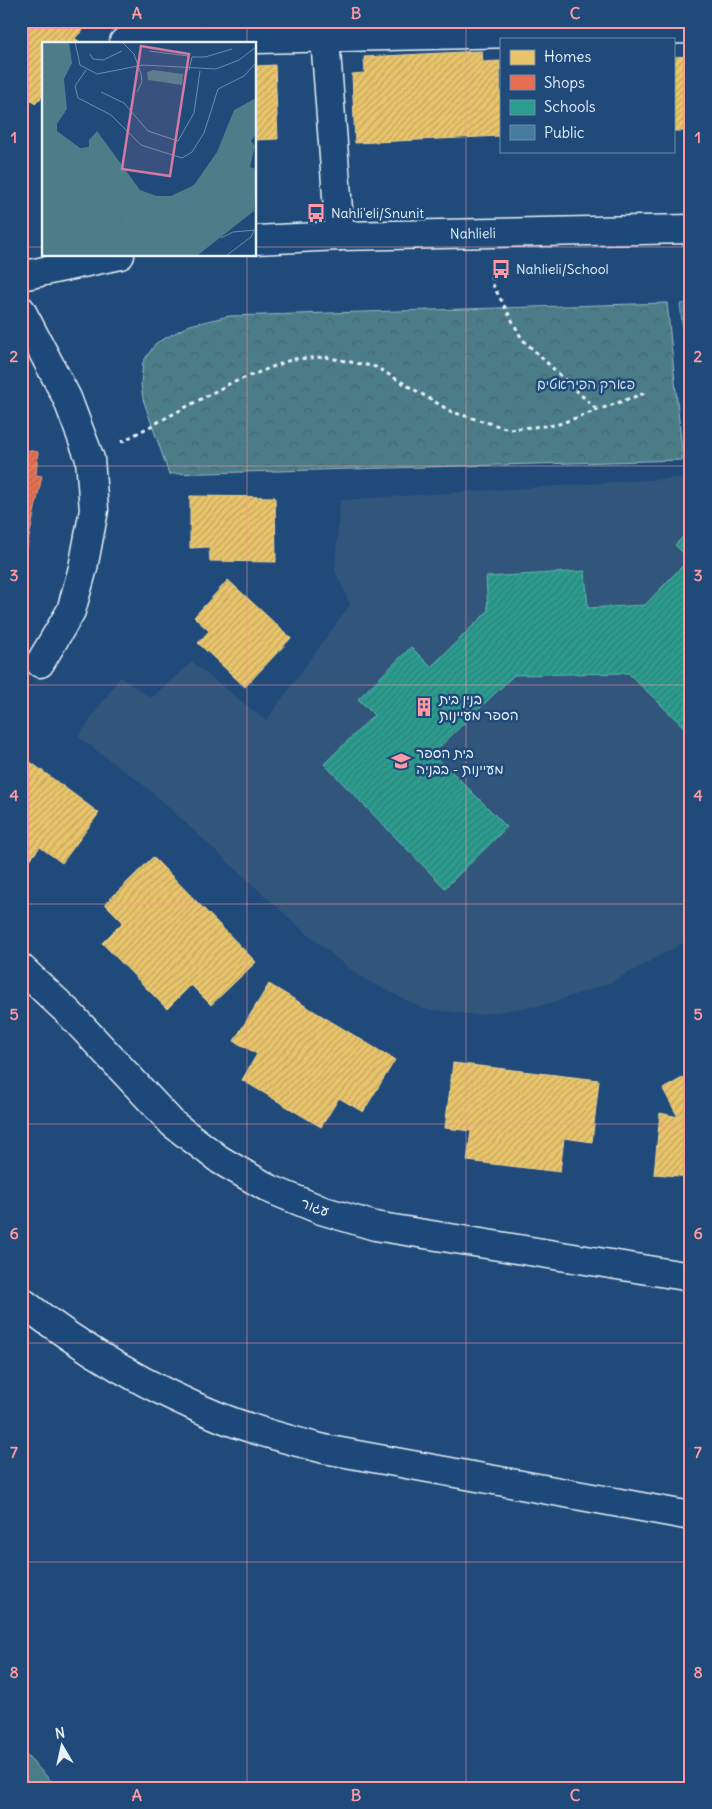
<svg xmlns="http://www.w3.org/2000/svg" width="712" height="1809" viewBox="0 0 712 1809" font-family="Delius,'Playpen Sans Hebrew',sans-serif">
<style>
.built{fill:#31547b}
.green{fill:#4c7d89;stroke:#9ab7c0}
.forest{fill:url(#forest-crowns);stroke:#9ab7c0}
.homes{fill:url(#homes-hatch);stroke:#e9d295}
.shops{fill:url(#shops-hatch);stroke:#e79683}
.schools{fill:url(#schools-hatch);stroke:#63b6ae}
.public{fill:url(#public-hatch);stroke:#769eb8}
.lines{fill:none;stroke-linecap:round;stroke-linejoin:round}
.minor-casing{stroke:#e8f1f8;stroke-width:31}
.path{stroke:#e8f1f8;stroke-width:3;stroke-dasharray:4 4;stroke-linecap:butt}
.minor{stroke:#1f4a7a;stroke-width:28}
.grid{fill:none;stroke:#ff9aa2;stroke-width:1;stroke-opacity:0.55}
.labels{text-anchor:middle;stroke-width:5;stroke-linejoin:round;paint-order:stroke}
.poi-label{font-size:14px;fill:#e8f1f8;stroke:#1f4a7a;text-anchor:start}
.street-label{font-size:14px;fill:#e8f1f8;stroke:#1f4a7a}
.park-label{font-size:14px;fill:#d1e0e7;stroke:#1f4a7a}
.inset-road{fill:none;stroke:#6f8dac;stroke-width:1}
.view{fill:#d37aa2;fill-opacity:0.15;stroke:#d37aa2;stroke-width:2.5}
.inset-edge{fill:none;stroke:#e8f1f8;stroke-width:2.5}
.neatline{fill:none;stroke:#ff9aa2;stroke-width:2}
.grid-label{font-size:16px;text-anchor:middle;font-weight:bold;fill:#ff9aa2}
</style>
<defs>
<pattern id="forest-crowns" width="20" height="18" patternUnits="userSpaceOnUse" patternTransform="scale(1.25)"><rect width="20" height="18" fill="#4c7d89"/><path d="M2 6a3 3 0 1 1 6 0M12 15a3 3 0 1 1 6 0" fill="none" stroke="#49656d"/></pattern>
<pattern id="homes-hatch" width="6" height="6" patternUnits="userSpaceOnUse" patternTransform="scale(1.25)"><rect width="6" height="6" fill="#e9c46a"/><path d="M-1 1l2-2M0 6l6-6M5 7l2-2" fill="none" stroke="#c0a562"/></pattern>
<pattern id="shops-hatch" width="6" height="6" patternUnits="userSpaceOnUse" patternTransform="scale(1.25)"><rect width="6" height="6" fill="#e76f51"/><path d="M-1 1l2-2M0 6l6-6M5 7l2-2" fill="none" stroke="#b7634f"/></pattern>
<pattern id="schools-hatch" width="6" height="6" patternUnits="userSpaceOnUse" patternTransform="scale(1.25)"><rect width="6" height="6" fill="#2a9d8f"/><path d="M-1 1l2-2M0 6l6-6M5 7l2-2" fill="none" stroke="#347f77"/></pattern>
<pattern id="public-hatch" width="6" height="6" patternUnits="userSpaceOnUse" patternTransform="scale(1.25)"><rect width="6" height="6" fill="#457b9d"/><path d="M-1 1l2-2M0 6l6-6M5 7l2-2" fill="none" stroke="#456478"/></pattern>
</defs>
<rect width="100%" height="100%" fill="#1f4a7a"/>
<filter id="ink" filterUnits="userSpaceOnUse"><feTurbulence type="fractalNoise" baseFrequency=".02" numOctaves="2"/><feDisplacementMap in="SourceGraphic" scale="10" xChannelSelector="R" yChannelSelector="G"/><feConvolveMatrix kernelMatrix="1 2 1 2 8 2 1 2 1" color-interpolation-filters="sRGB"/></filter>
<g filter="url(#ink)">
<!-- built -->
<path class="built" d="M691,477V931L682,944L610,983L544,1005L477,1015L424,1009L360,977L301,929L145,786L78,737L120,677L151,698L192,662L266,721L350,604L335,571L340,500Z"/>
<!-- green -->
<path class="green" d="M21,1750L58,1788H21Z"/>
<!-- forest -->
<path class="forest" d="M667,303L683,460L169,474L143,399L141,384L143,362L156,343L190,325L229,316Z"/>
<!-- homes -->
<path class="homes" d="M21,21H74L83,30L75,38L82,44H44V95L35,104L21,90Z
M482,51L483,62L500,61L501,136L355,143L352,74L365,73L364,57Z
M255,55L256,66L275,65L278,139L255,140Z
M691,56V131H673V57Z
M190,496L275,497L276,562L210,561L209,547L190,548Z
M228,580L291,638L245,687L198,643L209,631L194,617Z
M21,755L99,813L62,863L40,847L21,871Z
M153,857L256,962L211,1005L191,985L167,1009L102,943L123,922L105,904Z
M269,984L395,1060L363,1112L339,1098L321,1127L242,1080L257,1054L234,1041Z
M453,1063L599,1080L592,1142L564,1138L560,1172L467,1161L471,1131L445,1128Z
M691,1073V1177L654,1174L660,1113L678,1117L663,1089Z"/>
<!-- shops -->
<path class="shops" d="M21,449L38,452L36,475L42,476L27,547L21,545Z"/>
<!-- schools -->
<path class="schools" d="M691,529L690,733L628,673L514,675L433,753L507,827L445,888L324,764L374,715L358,699L411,647L431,667L488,611L486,577L585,571L588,608L645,605L689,559L675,545Z"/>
<!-- public -->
<path class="public" d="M691,303V403L680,304Z"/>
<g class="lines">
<!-- minor casing -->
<g class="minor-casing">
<g id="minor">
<path d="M325,38L340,236"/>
<path d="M124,42L691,29"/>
<path id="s1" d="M255,240L340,236L691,229"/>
<path d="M21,276L120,255"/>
<path d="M21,310L67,398L90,459L94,510L83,568L71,611L40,663"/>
<path d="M21,968L69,1013L173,1124L220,1160L270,1189L321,1210L375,1226L691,1277"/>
<path d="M21,1301C82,1349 150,1389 222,1418C255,1431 290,1440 324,1449L691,1516"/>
</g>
</g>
<!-- path -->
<path class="path" d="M491,268L493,285L522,339L597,410
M121,442L229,384L293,359L325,357L376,367L452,412L509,429L556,425L645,393"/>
<!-- minor -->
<use href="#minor" class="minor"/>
</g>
</g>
<!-- grid -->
<path class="grid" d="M247,21V44M466,21V1788M21,247H44M255,247H691M247,255V1788M21,466H691M21,685H691M21,904H691M21,1124H691M21,1343H691M21,1562H691"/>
<!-- icons -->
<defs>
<g id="bus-bare" transform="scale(1.5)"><path d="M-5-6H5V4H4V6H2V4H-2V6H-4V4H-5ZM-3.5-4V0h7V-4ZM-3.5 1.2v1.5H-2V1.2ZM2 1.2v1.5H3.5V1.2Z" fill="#ff9aa2" stroke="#1f4a7a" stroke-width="2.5" paint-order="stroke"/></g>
<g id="building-bare" transform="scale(1.5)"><path d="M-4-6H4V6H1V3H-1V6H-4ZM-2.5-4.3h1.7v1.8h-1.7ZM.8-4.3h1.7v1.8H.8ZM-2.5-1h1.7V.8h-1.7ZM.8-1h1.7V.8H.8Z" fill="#ff9aa2" stroke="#1f4a7a" stroke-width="2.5" paint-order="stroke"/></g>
<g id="school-bare" transform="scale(1.5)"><path d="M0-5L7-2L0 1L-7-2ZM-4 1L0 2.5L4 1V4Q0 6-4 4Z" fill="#ff9aa2" stroke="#1f4a7a" stroke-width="2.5" paint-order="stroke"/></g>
</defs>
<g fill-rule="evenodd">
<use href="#bus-bare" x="316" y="213"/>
<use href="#bus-bare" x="501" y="269"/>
<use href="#building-bare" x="424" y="707"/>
<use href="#school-bare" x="401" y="761"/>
</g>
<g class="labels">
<!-- poi labels -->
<g class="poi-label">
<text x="331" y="218">Nahli'eli/Snunit</text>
<text x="516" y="274">Nahlieli/School</text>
<text x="439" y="704">בנין בית<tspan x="439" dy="16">הספר מעיינות</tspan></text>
<text x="416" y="758">בית הספר<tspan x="416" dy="16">מעיינות - בבניה</tspan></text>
</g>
<!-- street labels -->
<g class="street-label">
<text dy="5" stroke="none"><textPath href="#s1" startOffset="218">Nahlieli</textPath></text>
<text transform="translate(315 1207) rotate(20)" y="5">עגור</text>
</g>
<!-- park labels -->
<g class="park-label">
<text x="586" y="389">פארק הפיראטים</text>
</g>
</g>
<!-- overview -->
<g transform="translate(42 42)">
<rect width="214" height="214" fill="#1f4a7a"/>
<path d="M214,56V92L209,99L213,104L208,125L214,127L212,169L156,213H82V179L61,164L55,139L38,106L47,105V98L55,89L98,148L115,154H129L152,143L175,110L192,68Z" fill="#4c7d89"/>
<path d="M0,0H27L30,21L22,37L25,67L15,82V89L38,106L54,133L62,164L82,179V213H0ZM111,28L141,32L140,43L106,38L105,30Z" fill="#4c7d89"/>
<path class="inset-road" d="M33,0L38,23L55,32L101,23L174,27L197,18L214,5M80,0L92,12L99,32L100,40L95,50M107,9L146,14M48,12L51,17L61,18L80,9M44,28L33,44L36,56L69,73L99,103L140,116L150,110L162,91L176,47L202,34L214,21M147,28L150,15H163L190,7M59,50L82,61L106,89L136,99L152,71L158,29M179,196L191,190L214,188M185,213L209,195L212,189"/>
<path class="view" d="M99,4L147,12L128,134L80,127Z"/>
<rect width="214" height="214" class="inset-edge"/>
</g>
<!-- margin -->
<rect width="712" height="1809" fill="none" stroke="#1f4a7a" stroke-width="55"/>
<!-- legend -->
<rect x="500" y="38" width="175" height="115" fill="#1f4a7a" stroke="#6f8dac"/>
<rect x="510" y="50" width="25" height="15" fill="#e9c46a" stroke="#6f8dac"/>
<text x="544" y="62" font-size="15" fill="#e8f1f8">Homes</text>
<rect x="510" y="75" width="25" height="15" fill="#e76f51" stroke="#6f8dac"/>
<text x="544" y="88" font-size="15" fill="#e8f1f8">Shops</text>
<rect x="510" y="100" width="25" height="15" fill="#2a9d8f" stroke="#6f8dac"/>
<text x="544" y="112" font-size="15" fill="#e8f1f8">Schools</text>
<rect x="510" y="125" width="25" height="15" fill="#457b9d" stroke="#6f8dac"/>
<text x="544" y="138" font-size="15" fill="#e8f1f8">Public</text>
<!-- north arrow -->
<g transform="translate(62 1746) rotate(351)" stroke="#1f4a7a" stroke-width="4" paint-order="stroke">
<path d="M0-4L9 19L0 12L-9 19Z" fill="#e8f1f8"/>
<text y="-8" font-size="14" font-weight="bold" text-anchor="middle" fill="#e8f1f8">N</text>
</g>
<rect x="28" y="28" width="656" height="1754" class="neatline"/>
<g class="grid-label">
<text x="137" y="19">A</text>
<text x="356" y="19">B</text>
<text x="575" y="19">C</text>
<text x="14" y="143">1</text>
<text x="698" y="143">1</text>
<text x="14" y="362">2</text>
<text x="698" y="362">2</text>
<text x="14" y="581">3</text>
<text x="698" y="581">3</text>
<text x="14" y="801">4</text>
<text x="698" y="801">4</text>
<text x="14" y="1020">5</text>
<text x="698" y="1020">5</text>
<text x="14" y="1239">6</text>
<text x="698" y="1239">6</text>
<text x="14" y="1458">7</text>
<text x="698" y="1458">7</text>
<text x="14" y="1678">8</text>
<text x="698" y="1678">8</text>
<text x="137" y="1801">A</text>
<text x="356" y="1801">B</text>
<text x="575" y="1801">C</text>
</g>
</svg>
